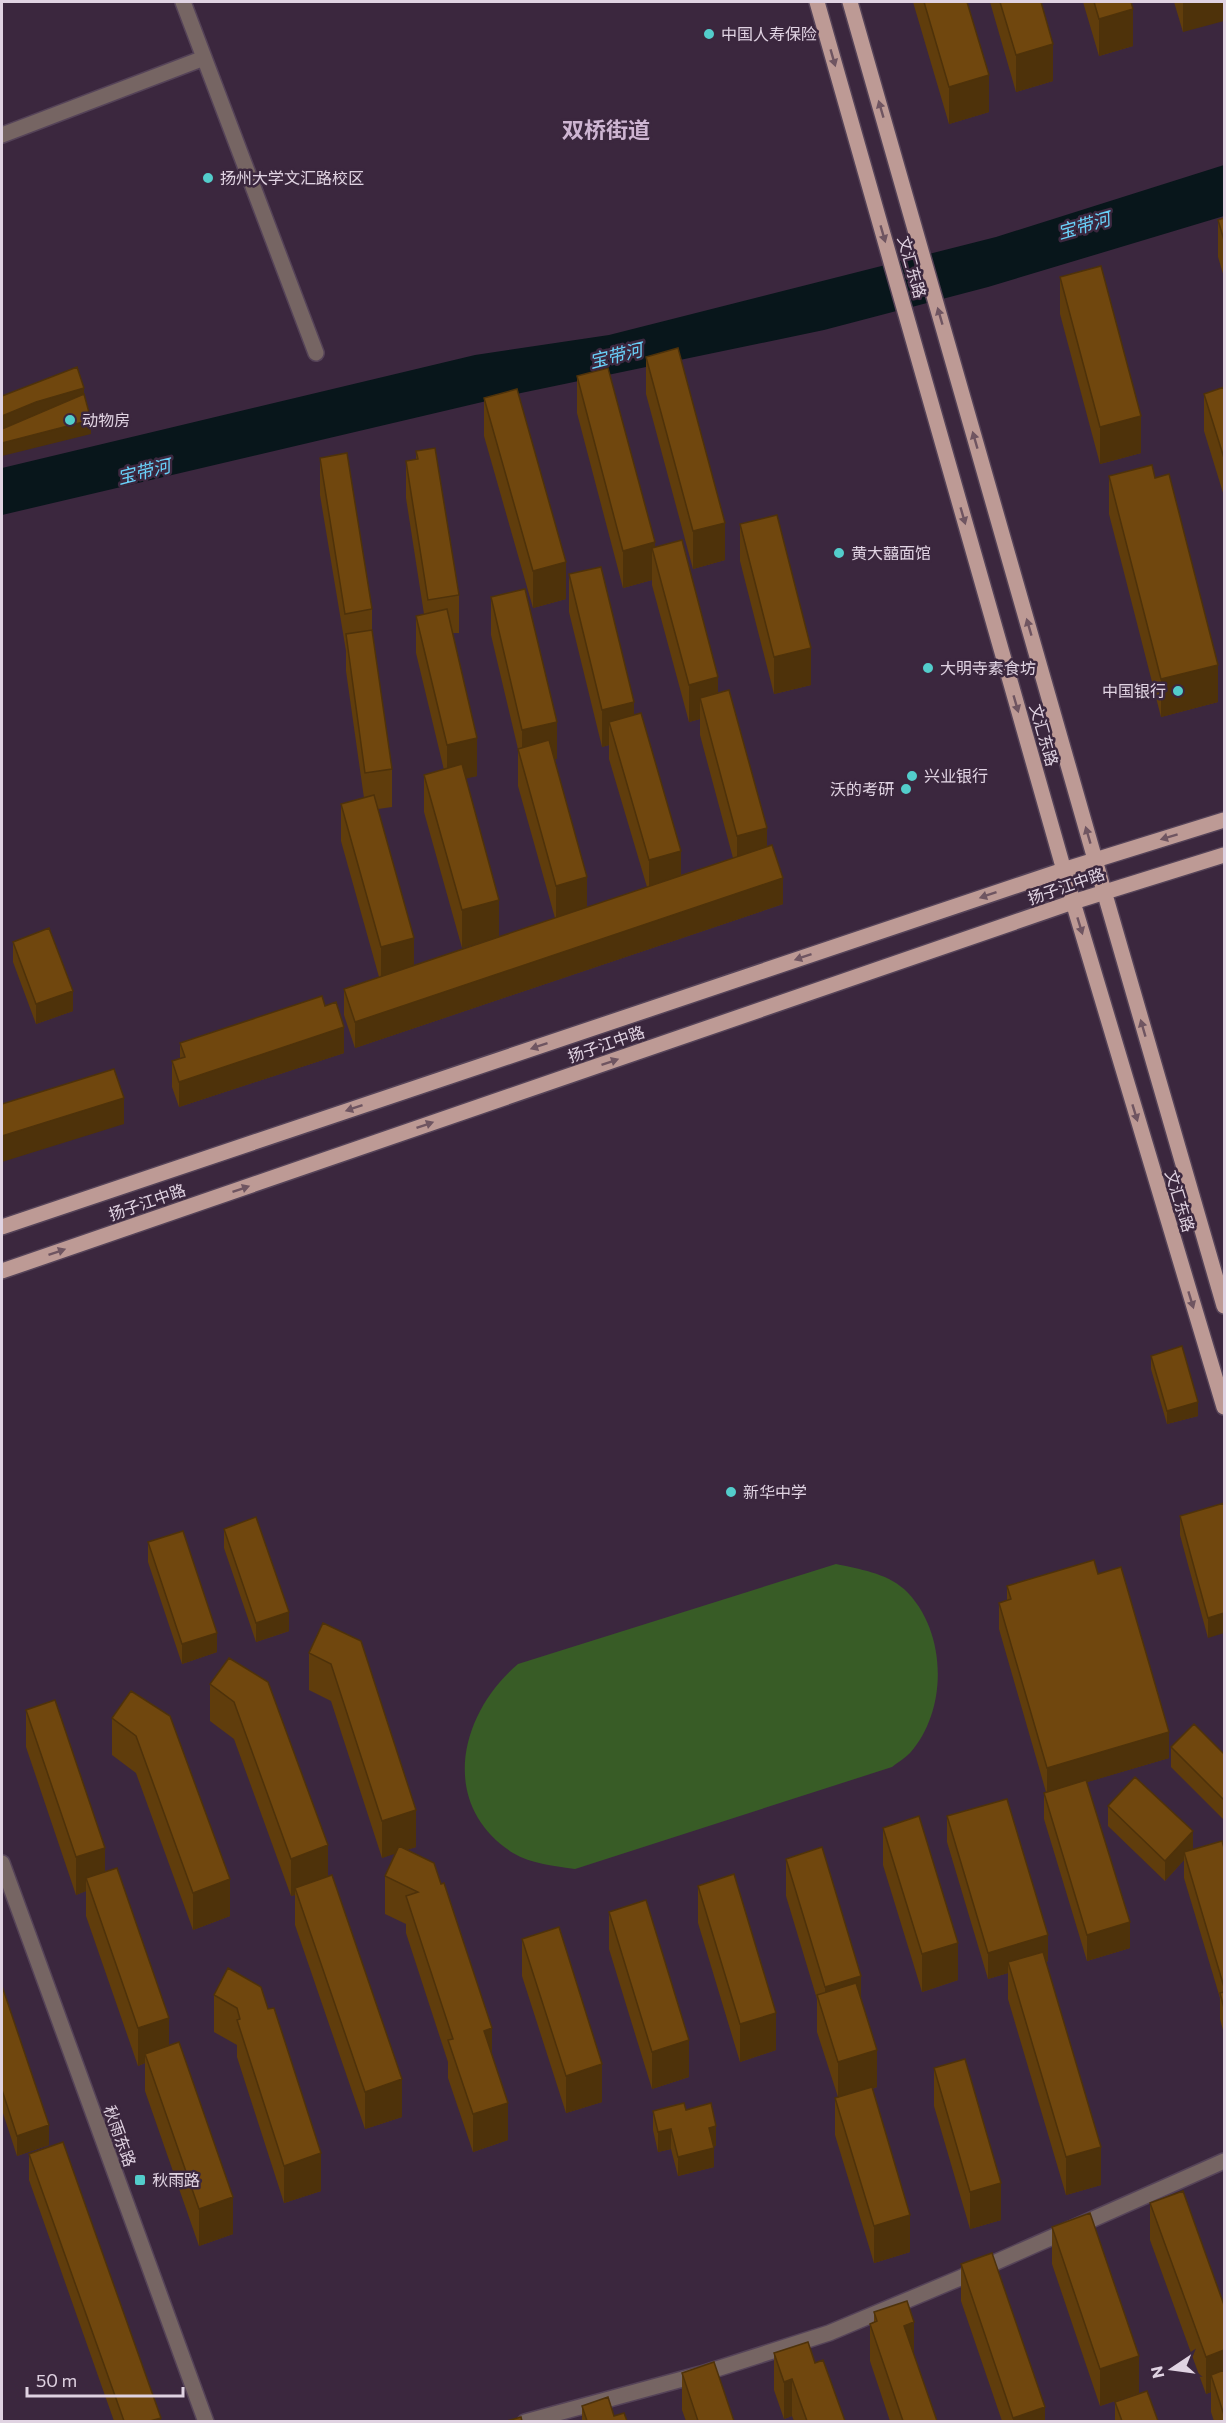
<svg xmlns="http://www.w3.org/2000/svg" width="1226" height="2423" viewBox="0 0 1226 2423" font-family="Commissioner,'Noto Sans SC',sans-serif">
<style>
.pitch{fill:#385c26}
.water{fill:#08161b}
.lines{fill:none;stroke-linecap:round;stroke-linejoin:round}
.minor-casing{stroke:#554358;stroke-width:18}
.major-casing{stroke:#554358;stroke-width:18}
.minor{stroke:#766563;stroke-width:15}
.major{stroke:#bd9a95;stroke-width:15}
.wall{fill:#603d0c}
.shaded-wall{fill:#4e320a}
.building{fill:#70470e;stroke:#4e320a;stroke-width:1.5}
.oneway{fill:#6f5561}
.poi-dot{fill:#53cdcb;stroke:#3b273e;stroke-width:2}
.labels{text-anchor:middle;stroke-width:5;stroke-linejoin:round;paint-order:stroke}
.poi-label{font-size:16px;fill:#e0d3e2;stroke:#3b273e;text-anchor:start}
.street-label{font-size:16px;fill:#e0d3e2;stroke:#3b273e}
.water-label{font-size:18px;font-style:italic;fill:#69d1f9;stroke:#3b273e}
.district-label{font-size:22px;font-weight:bold;fill:#ceb5d2;stroke:#3b273e}
</style>
<rect width="100%" height="100%" fill="#3b273e"/>
<!-- pitch -->
<path class="pitch" d="M836,1564C859,1569 886,1573 904,1589C947,1629 949,1709 910,1753C905,1758 897,1763 892,1767L575,1869C555,1866 531,1864 513,1853C438,1805 459,1714 518,1664Z"/>
<!-- water -->
<path class="water" d="M1224,165V216L988,287L824,330L521,393L2,515V468L475,355L609,335L996,237Z"/>
<g class="lines">
<!-- minor casing -->
<g class="minor-casing">
<path id="minor" d="M183,2L316,353
M2,135L204,58
M2,1863L206,2422
M525,2422L701,2374L829,2333L960,2278L1224,2161"/>
</g>
<!-- major casing -->
<g class="major-casing">
<path id="major" d="M817,2L1073,902L1224,1407
M850,2L1104,891L1224,1306
M2,1227L1063,870L1224,820
M2,1271L1073,902L1224,855"/>
</g>
<!-- minor -->
<use href="#minor" class="minor"/>
<!-- major -->
<use href="#major" class="major"/>
</g>
<!-- wall -->
<path class="wall" d="M913,2H967L989,112L949,124Z
M990,2H1041L1053,81L1016,92Z
M1083,2H1131L1133,46L1099,56Z
M1174,2H1224L1183,32Z
M1224,218V277L1218,257V220Z
M1060,277L1141,453L1100,464L1060,314Z
M646,357L725,560L693,569L646,394Z
M577,376L655,547L718,693L767,847L783,904L355,1048L344,1015V989L379,977L341,841V804L364,798L346,671V651L320,495V458L372,609V630L392,769V807L378,809L414,966L492,939L462,948L424,812V775L444,770L416,653V616L424,614L406,498V461L416,459V451L459,595V633H453L477,776L466,778L499,937L555,918L518,786V749L491,635V597L557,759H555L587,907L647,887L609,759V745L602,747L569,612V574L634,715L681,875L733,858L700,735V719L689,722L652,585V580L623,588L577,413Z
M1224,387V496L1204,431V394Z
M484,398L566,599L533,608L484,436Z
M1109,476L1218,702L1161,717L1109,514Z
M740,524L811,685L774,694L740,561Z
M13,942L73,1011L36,1024L13,962Z
M180,1043L344,1053L179,1107L172,1087V1061L180,1058Z
M1151,1356L1198,1416L1167,1424L1151,1369Z
M1224,1503L1208,1638L1180,1535V1516Z
M224,1529L289,1631L256,1642L224,1548Z
M148,1542L217,1652L182,1664L148,1562Z
M1098,1574L1169,1758L1087,1782L1130,1948L1087,1961L1044,1819V1793L1046,1792L999,1629V1603L1007,1600V1586Z
M323,1623L416,1847L406,1850L492,2054L508,2140L473,2152L448,2078V2062L406,1933V1924L385,1914V1876L395,1853L382,1858L331,1701L309,1690V1653Z
M229,1658L328,1876L402,2117L365,2129L295,1925V1895L291,1896L234,1739L210,1721V1684Z
M131,1691L230,1916L193,1930L136,1773L112,1755V1718Z
M26,1710L105,1872L169,2045L233,2234L199,2246L145,2091V2063L138,2066L86,1916V1891L76,1895L26,1747Z
M1171,1747L1224,1754V1820L1171,1767Z
M1108,1806L1193,1849L1224,1848V2034L1220,2019V1998L1184,1878V1860L1165,1881L1108,1826Z
M947,1816L1048,1961L1046,1962L1101,2185L1066,2195L1008,1999V1973L988,1979L947,1842Z
M883,1828L958,1980L922,1992L883,1865Z
M786,1859L861,1999L877,2087L872,2089L910,2252L874,2263L835,2135V2098L838,2097L817,2032V1999L786,1896Z
M698,1886L776,2050L740,2062L698,1923Z
M609,1912L689,2077L652,2089L609,1949Z
M522,1939L602,2102L566,2113L522,1976Z
M2,1986L49,2145L17,2156L2,2110Z
M214,1995L268,2009L321,2191L284,2203L237,2057V2045L214,2032Z
M934,2068L1001,2220L970,2229L934,2106Z
M686,2110L716,2146H714V2167L678,2176L671,2149L658,2152L653,2130V2111Z
M29,2154L161,2421H114L29,2180Z
M1150,2203L1224,2305V2421H1214L1211,2412V2392L1206,2394L1150,2240Z
M1052,2227L1139,2393L1100,2406L1052,2264Z
M961,2264L1045,2421H1002L961,2301Z
M874,2312L914,2355L937,2421H890L870,2361V2324L874,2322Z
M774,2353L815,2363L845,2421H794L792,2416L784,2419L774,2390Z
M682,2373L734,2421H686L682,2410Z
M1115,2402L1158,2421H1115Z
M582,2406L614,2416L627,2421H582Z"/>
<!-- shaded-wall -->
<path class="shaded-wall" d="M1183,2H1224V21L1183,32Z
M1133,9V46L1099,56V19Z
M1053,44V81L1016,92V55Z
M989,75V112L949,124V87Z
M84,388V407L2,435V416L36,402Z
M1141,416V453L1100,464V427Z
M91,420V434L2,456V443Z
M725,523V560L693,569V531Z
M655,542V558L652,548V580L623,588V551Z
M566,562V599L533,608V571Z
M811,648V685L774,694V657Z
M1218,665V702L1161,717V679Z
M718,677V715L700,698V719L689,722V685Z
M634,702V739L609,722V745L602,747V710Z
M557,722V759L522,767V730Z
M477,738V776L447,783V745Z
M767,828V865L737,873V836Z
M681,851V888L649,897V860Z
M587,877V914L556,923V886Z
M783,878V904L355,1048V1022Z
M499,900V937L462,948V910Z
M414,938V975L381,984V947Z
M73,991V1011L36,1024V1004Z
M344,1027V1053L179,1107V1082Z
M124,1098V1124L2,1162V1136Z
M1198,1402V1416L1167,1424V1411Z
M289,1612V1631L256,1642V1623Z
M1224,1613V1633L1208,1638V1618Z
M217,1633V1652L182,1664V1644Z
M1169,1732V1758L1047,1794V1768Z
M416,1810V1847L382,1858V1821Z
M1193,1831V1851L1184,1852V1860L1165,1881V1861Z
M328,1845V1883L295,1888V1895L291,1896V1859Z
M105,1848V1885L86,1878V1891L76,1895V1857Z
M230,1879V1916L193,1930V1893Z
M1130,1922V1948L1087,1961V1935Z
M1048,1935V1961L1011,1972L1008,1962V1973L988,1979V1953Z
M958,1943V1980L922,1992V1954Z
M861,1976V2013L825,2020V1987Z
M776,2013V2050L740,2062V2024Z
M169,2018V2055L145,2054V2063L138,2066V2028Z
M492,2028V2065L484,2031Z
M689,2040V2077L652,2089V2052Z
M877,2050V2087L838,2099V2062Z
M602,2064V2102L566,2113V2076Z
M402,2079V2117L365,2129V2092Z
M508,2103V2140L473,2152V2114Z
M49,2125V2145L17,2156V2136Z
M716,2126V2146L709,2147V2128Z
M671,2129V2149L658,2152V2132Z
M1101,2147V2185L1066,2195V2157Z
M714,2148V2167L678,2176V2157Z
M321,2153V2191L284,2203V2166Z
M1001,2183V2220L970,2229V2192Z
M233,2197V2234L199,2246V2209Z
M910,2215V2252L874,2263V2226Z
M914,2322V2360L904,2326Z
M1224,2350V2387L1211,2375V2392L1206,2394V2357Z
M1139,2356V2393L1100,2406V2369Z
M792,2379V2416L784,2419V2382Z
M1045,2407V2421H1013V2418Z
M161,2418V2421H150Z"/>
<!-- building -->
<path class="building" d="M924,2H967L989,75L949,87Z
M1000,2H1041L1053,44L1016,55Z
M1094,2H1131L1133,9L1099,19Z
M1224,218V240L1218,220Z
M1101,266L1141,416L1100,427L1060,277Z
M678,348L725,523L693,531L646,357Z
M77,367L84,388L36,402L2,416V396Z
M608,368L655,542L623,551L577,376Z
M1224,387V458L1204,394Z
M517,389L566,562L533,571L484,398Z
M84,394L91,420L2,443V429Z
M435,448L459,595L428,600L406,461L418,459L416,451Z
M347,453L372,609L345,614L320,458Z
M1152,465L1155,478L1169,474L1218,665L1161,679L1109,476Z
M777,515L811,648L774,657L740,524Z
M682,540L718,677L689,685L652,548Z
M601,567L634,702L602,710L569,574Z
M525,589L557,722L522,730L491,597Z
M447,609L477,738L447,745L416,616Z
M372,630L392,769L365,773L346,634Z
M729,690L767,828L737,836L700,698Z
M641,713L681,851L649,860L609,722Z
M549,740L587,877L556,886L518,749Z
M462,764L499,900L462,910L424,775Z
M374,795L414,938L381,947L341,804Z
M772,845L783,878L355,1022L344,989Z
M49,928L73,991L36,1004L13,942Z
M322,996L325,1006L336,1002L344,1027L179,1082L172,1061L185,1057L180,1043Z
M114,1069L124,1098L2,1136V1104Z
M1182,1346L1198,1402L1167,1411L1151,1356Z
M1224,1503V1613L1208,1618L1180,1516Z
M256,1517L289,1612L256,1623L224,1529Z
M183,1531L217,1633L182,1644L148,1542Z
M1094,1560L1098,1574L1121,1567L1169,1732L1047,1768L999,1603L1011,1599L1007,1586Z
M323,1623L361,1641L416,1810L382,1821L331,1664L309,1653Z
M229,1658L268,1682L328,1845L291,1859L234,1702L210,1684Z
M131,1691L170,1716L230,1879L193,1893L136,1736L112,1718Z
M55,1700L105,1848L76,1857L26,1710Z
M1194,1724L1224,1754V1800L1171,1747Z
M1135,1777L1193,1831L1165,1861L1108,1806Z
M1086,1780L1130,1922L1087,1935L1044,1793Z
M1007,1799L1048,1935L988,1953L947,1816Z
M919,1816L958,1943L922,1954L883,1828Z
M1222,1841L1224,1848V1987L1184,1852Z
M399,1846L434,1863L441,1884L444,1883L492,2028L484,2031L508,2103L473,2114L448,2040L453,2039L406,1896L418,1892L385,1876Z
M822,1847L861,1976L825,1987L786,1859Z
M117,1868L169,2018L138,2028L86,1878Z
M734,1874L776,2013L740,2024L698,1886Z
M332,1875L402,2079L365,2092L295,1888Z
M646,1900L689,2040L652,2052L609,1912Z
M559,1927L602,2064L566,2076L522,1939Z
M1043,1952L1101,2147L1066,2157L1008,1962Z
M228,1968L261,1987L268,2009L274,2008L321,2153L284,2166L237,2020L240,2019L237,2008L214,1995Z
M856,1983L877,2050L838,2062L817,1995Z
M2,1986L49,2125L17,2136L2,2090Z
M1224,1992V2008L1220,1993Z
M179,2042L233,2197L199,2209L145,2054Z
M965,2059L1001,2183L970,2192L934,2068Z
M872,2087L910,2215L874,2226L835,2098Z
M684,2103L686,2110L711,2103L716,2126L709,2128L714,2148L678,2157L671,2129L658,2132L653,2111Z
M63,2142L161,2418L150,2421H124L29,2154Z
M1183,2191L1224,2305V2350L1206,2357L1150,2203Z
M1090,2213L1139,2356L1100,2369L1052,2227Z
M992,2253L1045,2407L1013,2418L961,2264Z
M907,2301L914,2322L904,2326L937,2421H903L870,2324L877,2321L874,2312Z
M808,2342L815,2363L823,2360L845,2421H807L792,2379L784,2382L774,2353Z
M714,2362L734,2421H698L682,2373Z
M1224,2370V2415L1211,2375Z
M1147,2391L1158,2421H1122L1115,2402Z
M608,2397L614,2416L624,2413L627,2421H587L582,2406Z
M521,2417L522,2421H507Z"/>
<!-- one-way arrows -->
<defs><path id="oneway-solid" d="M-6-.8H1V-3.2L6.5 0L1 3.2V.8H-6Z" transform="scale(1.5)"/></defs>
<g class="oneway">
<use href="#oneway-solid" transform="translate(833 58) rotate(74)"/>
<use href="#oneway-solid" transform="translate(881 109) rotate(-106)"/>
<use href="#oneway-solid" transform="translate(883 234) rotate(74)"/>
<use href="#oneway-solid" transform="translate(940 316) rotate(-106)"/>
<use href="#oneway-solid" transform="translate(975 440) rotate(-106)"/>
<use href="#oneway-solid" transform="translate(963 516) rotate(74)"/>
<use href="#oneway-solid" transform="translate(1029 627) rotate(-106)"/>
<use href="#oneway-solid" transform="translate(1016 704) rotate(74)"/>
<use href="#oneway-solid" transform="translate(1088 835) rotate(-106)"/>
<use href="#oneway-solid" transform="translate(1169 837) rotate(163)"/>
<use href="#oneway-solid" transform="translate(988 895) rotate(161)"/>
<use href="#oneway-solid" transform="translate(1080 926) rotate(73)"/>
<use href="#oneway-solid" transform="translate(803 957) rotate(161)"/>
<use href="#oneway-solid" transform="translate(1143 1028) rotate(-106)"/>
<use href="#oneway-solid" transform="translate(539 1046) rotate(161)"/>
<use href="#oneway-solid" transform="translate(610 1062) rotate(-19)"/>
<use href="#oneway-solid" transform="translate(354 1108) rotate(161)"/>
<use href="#oneway-solid" transform="translate(1135 1113) rotate(73)"/>
<use href="#oneway-solid" transform="translate(425 1125) rotate(-19)"/>
<use href="#oneway-solid" transform="translate(241 1189) rotate(-19)"/>
<use href="#oneway-solid" transform="translate(57 1252) rotate(-19)"/>
<use href="#oneway-solid" transform="translate(1191 1300) rotate(73)"/>
</g>
<!-- markers -->
<g class="poi-dot">
<circle cx="709" cy="34" r="6"/>
<circle cx="208" cy="178" r="6"/>
<circle cx="70" cy="420" r="6"/>
<circle cx="839" cy="553" r="6"/>
<circle cx="928" cy="668" r="6"/>
<circle cx="1178" cy="691" r="6"/>
<circle cx="912" cy="776" r="6"/>
<circle cx="906" cy="789" r="6"/>
<circle cx="731" cy="1492" r="6"/>
<rect x="134" y="2174" width="12" height="12" rx="3"/>
</g>
<g class="labels">
<!-- poi labels -->
<g class="poi-label">
<text x="721" y="40">中国人寿保险</text>
<text x="220" y="184">扬州大学文汇路校区</text>
<text x="82" y="426">动物房</text>
<text x="851" y="559">黄大囍面馆</text>
<text x="940" y="674">大明寺素食坊</text>
<text x="1166" y="697" text-anchor="end">中国银行</text>
<text x="924" y="782">兴业银行</text>
<text x="894" y="795" text-anchor="end">沃的考研</text>
<text x="743" y="1498">新华中学</text>
<text x="152" y="2186">秋雨路</text>
</g>
<!-- street labels -->
<g class="street-label">
<text transform="translate(912 267) rotate(74)" y="6">文汇东路</text>
<text transform="translate(1044 735) rotate(74)" y="6">文汇东路</text>
<text transform="translate(1066 886) rotate(-19)" y="6">扬子江中路</text>
<text transform="translate(606 1044) rotate(-19)" y="6">扬子江中路</text>
<text transform="translate(1180 1201) rotate(73)" y="6">文汇东路</text>
<text transform="translate(147 1202) rotate(-19)" y="6">扬子江中路</text>
<text transform="translate(120 2136) rotate(70)" y="6">秋雨东路</text>
</g>
<!-- water labels -->
<g class="water-label">
<text transform="translate(1084 226) rotate(-16)" y="6">宝带河</text>
<text transform="translate(616 356) rotate(-14)" y="6">宝带河</text>
<text transform="translate(144 472) rotate(-14)" y="6">宝带河</text>
</g>
<!-- district labels -->
<g class="district-label">
<text x="606" y="138">双桥街道</text>
</g>
</g>
<!-- border -->
<rect width="1226" height="2423" fill="none" stroke="#e0d3e2" stroke-width="6"/>
<!-- north arrow -->
<g transform="translate(1172 2369) rotate(257)" stroke="#3b273e" stroke-width="4.5" paint-order="stroke">
<path d="M0-4.5L10 22L0 15L-10 22Z" fill="#e0d3e2"/>
<text y="-9" font-size="16" font-weight="bold" text-anchor="middle" fill="#e0d3e2">N</text>
</g>
<!-- scale -->
<path d="M27 2387v9h156v-9" fill="none" stroke="#e0d3e2" stroke-width="3"/>
<text x="36" y="2387" font-size="18" fill="#e0d3e2" stroke="#3b273e" stroke-width="4.5" paint-order="stroke">50 m</text>
</svg>
